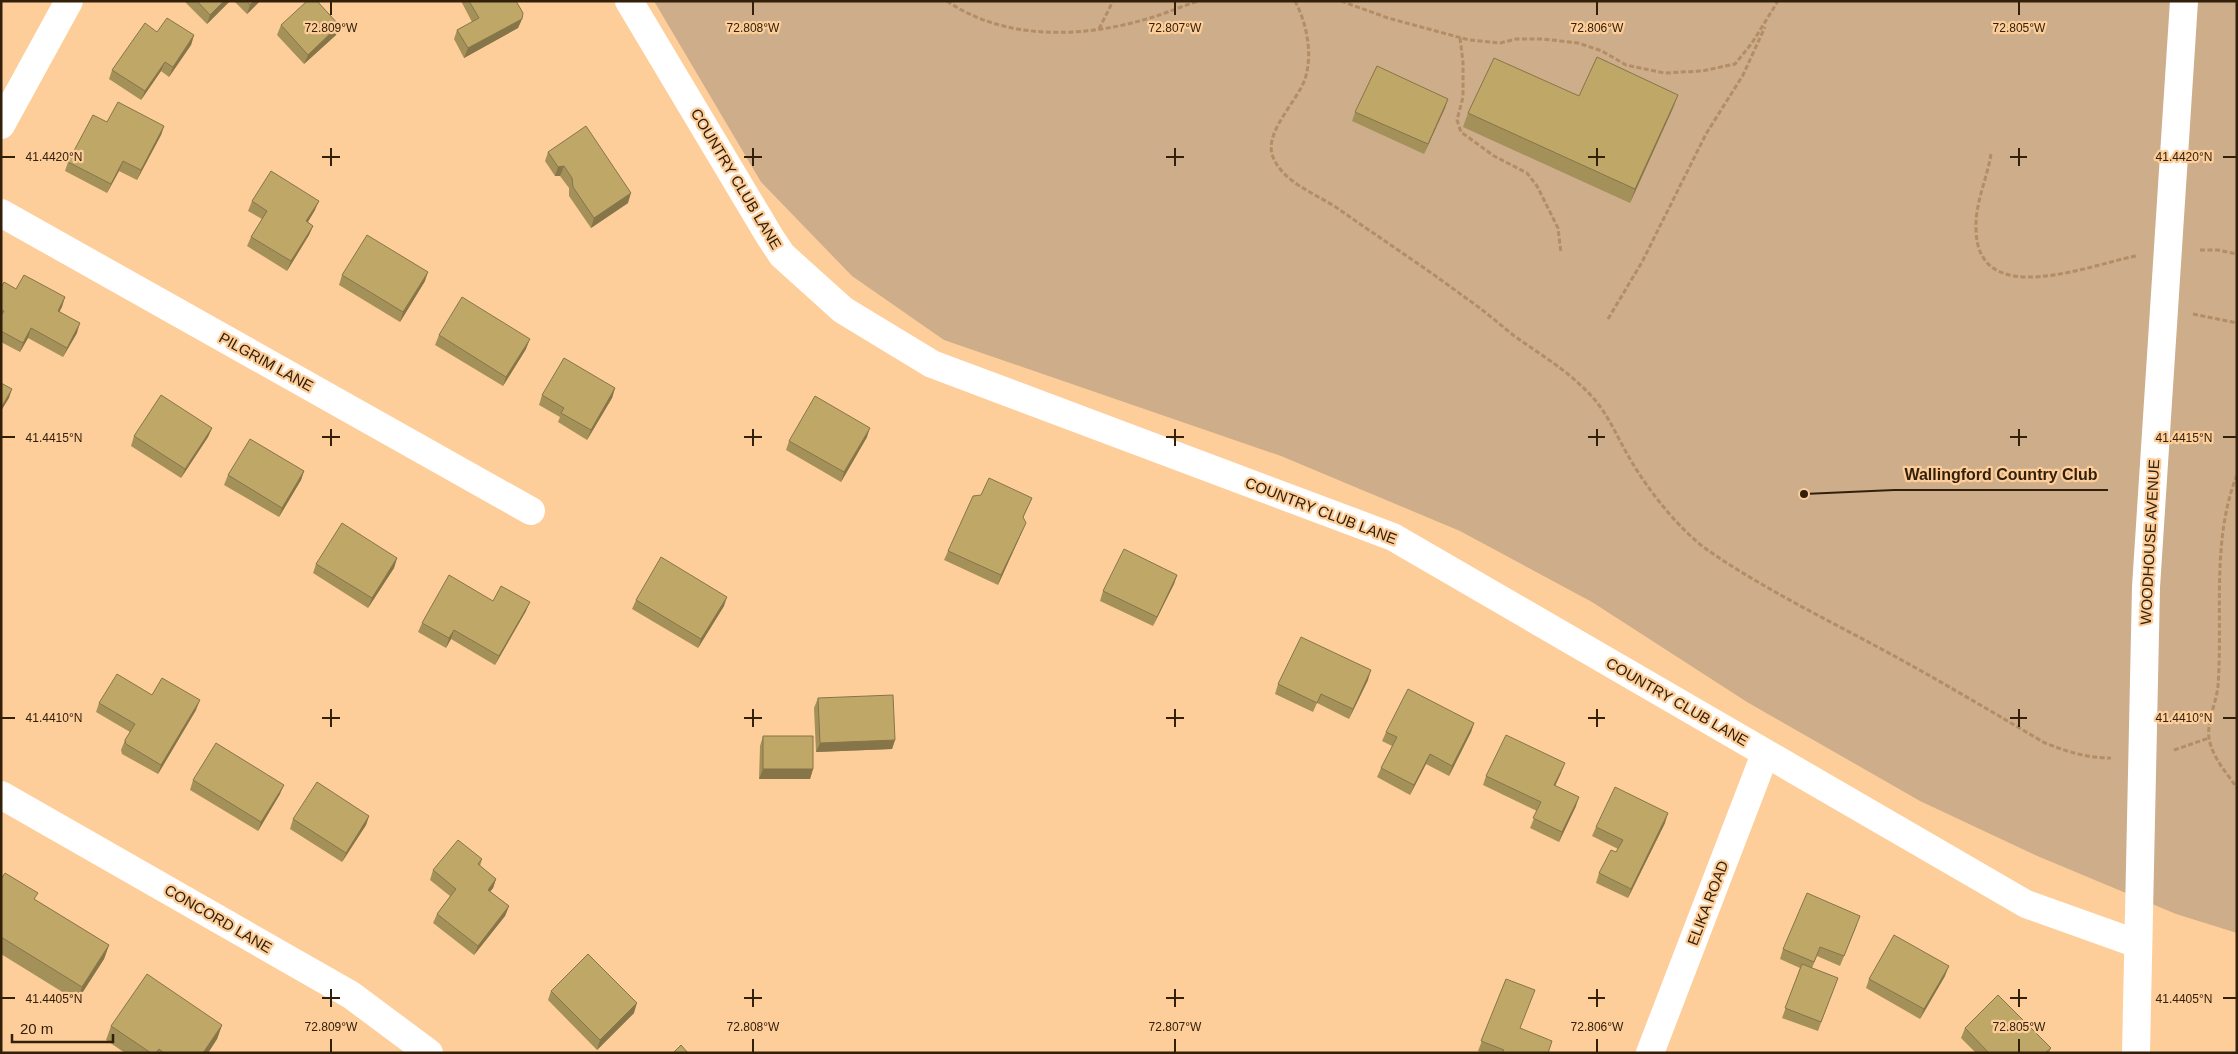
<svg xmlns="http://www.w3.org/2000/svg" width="2238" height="1054" viewBox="0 0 2238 1054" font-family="Helvetica,sans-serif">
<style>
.green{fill:#cdad8a}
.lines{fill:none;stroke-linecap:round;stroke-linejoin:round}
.path{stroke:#b28d65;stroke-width:3;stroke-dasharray:5 2.5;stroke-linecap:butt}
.street{stroke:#fff;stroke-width:28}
.secondary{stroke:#fff;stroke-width:28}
.wall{fill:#a49059}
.shaded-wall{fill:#867549}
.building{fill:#bfa768;stroke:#867549}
.ticks{fill:none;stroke:#32200b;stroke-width:2}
.labels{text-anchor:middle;stroke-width:4.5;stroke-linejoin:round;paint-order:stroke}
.street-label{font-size:15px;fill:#32200b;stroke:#fece9a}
.ticks-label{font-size:12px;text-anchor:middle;fill:#32200b;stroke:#fece9a;stroke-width:4.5;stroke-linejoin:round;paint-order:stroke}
.leader{fill:none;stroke:#32200b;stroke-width:2}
.callout-dot{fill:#32200b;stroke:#fece9a;stroke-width:2}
.callout-label{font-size:16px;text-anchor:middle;font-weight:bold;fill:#32200b;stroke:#fece9a;stroke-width:4.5;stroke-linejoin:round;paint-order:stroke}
</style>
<rect width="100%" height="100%" fill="#fece9a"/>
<!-- green -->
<path class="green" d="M654,1H2237V933L2176,914L2035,855L1920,801L1747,702L1592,602L1460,531L1281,456L944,340L852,276L761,182Z"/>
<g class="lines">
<!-- path -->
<path class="path" d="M947,1C1003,40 1080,38 1143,20C1162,15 1180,7 1198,1
M1295,1C1307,24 1313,54 1305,79C1297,102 1263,133 1273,157C1283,183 1319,195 1340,210C1381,239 1423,266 1463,296C1481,308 1497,322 1513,335C1541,355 1572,373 1595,400C1610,418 1618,439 1630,459C1648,490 1680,531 1709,551C1764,589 1826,619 1885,651C1939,680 1992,712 2045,743C2068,752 2087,758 2111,758
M1341,1L1388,18L1469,40L1500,43L1516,39H1543L1578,43L1602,51L1626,65L1664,73L1702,71L1735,64L1752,43L1778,1
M1099,29L1113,1
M1460,38L1463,62V97L1457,120L1461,132L1494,156L1527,173L1537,186L1558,228L1561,253
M1991,154C1987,179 1975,203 1976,229C1977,312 2092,264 2136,256
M2200,250H2218L2237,254
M2193,314L2237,323
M1608,319L1642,262L1706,134L1743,75L1765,27
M2237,475C2211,540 2223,617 2218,686C2216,704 2207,720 2209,738C2212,757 2226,772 2237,788
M2174,750L2209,738"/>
<!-- street -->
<path class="street" d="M1,125L69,1
M1,213L531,511
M1,795L351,995L429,1053
M1650,1053L1765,754"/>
<!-- secondary -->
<path class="secondary" d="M629,1L770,237L782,255L843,310L932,364L1393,537L2026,904L2138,944
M2136,1053L2146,587L2184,1"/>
</g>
<!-- wall -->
<path class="wall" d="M184,1H230L207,24Z
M234,1H260L247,14Z
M461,1H516L522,19L518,28L464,58L454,39L457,30L472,22Z
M281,25H339L336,35L304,64L277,35Z
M157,32L194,35L191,45L169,77L161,71L141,100L109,79L112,70Z
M1678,95L1673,108L1630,203L1463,127L1468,113Z
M1445,108L1424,154L1352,121L1355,112Z
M107,122L164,126L161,135L137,180L119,171L107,193L65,171L68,162Z
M548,152L628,203L591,228L569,196V188L560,176H555L545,161Z
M252,201L315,210L308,222L313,226L309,235L287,271L247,246L251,237L262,219L248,211Z
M342,275L425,281L400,322L339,285Z
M1,288L16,289L65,297L59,311L77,333L63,357L28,338L20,352L1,342Z
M439,335L526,349L503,386L435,345Z
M615,388L612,398L587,440L558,422L560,417L539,405L542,395Z
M212,428L208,437L181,478L131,446L134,436Z
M867,437L841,482L786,450L789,441Z
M304,471L301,480L279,517L224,485L228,475Z
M1032,498L1023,518L1022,532L998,585L944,560L948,551Z
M397,558L394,568L368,608L313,573L316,564Z
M1177,575L1174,584L1153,626L1100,601L1103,591Z
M636,600L724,606L698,648L632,609Z
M493,601L526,611L495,665L451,639L446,648L418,632L422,623Z
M1368,680L1349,719L1317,703L1313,712L1275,694L1278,684Z
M152,695L196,710L158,774L122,754L121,750L125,740L130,732L96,712L99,703Z
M818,698L895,740L892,749L816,752L814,708Z
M1474,723L1471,732L1449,776L1426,764L1410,795L1377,777L1381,768L1392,746L1382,741L1386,732Z
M763,736L813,769L810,779H759L760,746Z
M1561,773L1555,786L1576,806L1559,842L1530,828L1537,811L1483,785L1486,776Z
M193,780L280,794L258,831L190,790Z
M369,816L366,825L342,862L290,829L293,819Z
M1665,823L1628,898L1596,883L1599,873L1616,852L1618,849L1592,836L1596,827Z
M482,859L480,866L496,879L493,888L490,892L509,906L505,916L474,955L433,923L437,914L450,896L430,880L433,870Z
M1,879L109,945L104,959L77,1001L1,954Z
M1857,925L1840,966L1817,956L1812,968L1838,978L1818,1031L1782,1018L1800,968L1780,959L1783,949Z
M1945,976L1920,1019L1866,988L1869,979Z
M1506,979L1520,1028L1548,1053H1483L1478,1051Z
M551,991L634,1013L597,1050L548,1000Z
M222,1025L217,1039L208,1053H125L106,1040L111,1026Z
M1965,1028L2051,1048L2049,1053H1976L1961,1038Z"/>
<!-- shaded-wall -->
<path class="shaded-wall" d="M224,1H230L207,24L210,15Z
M253,1H260L247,14L250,5Z
M522,19L518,28L464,58L468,48Z
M339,25L336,35L304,64L308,55Z
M194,35L191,45L169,77L173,67Z
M165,62L161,71L141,100L145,91Z
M1678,95L1673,108L1630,203L1635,189Z
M1448,99L1445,108L1424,154L1428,144Z
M164,126L161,135L137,180L141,170Z
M123,161L119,171L107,193L111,184Z
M564,166L560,176H555L558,167Z
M631,193L628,203L591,228L594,218Z
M319,201L315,210L302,231L306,221Z
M313,226L309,235L287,271L291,261Z
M428,272L425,281L400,322L403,312Z
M65,297L62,307L55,320L58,311Z
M80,323L77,333L63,357L67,348Z
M31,328L28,338L20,352L23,343Z
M530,339L526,349L503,386L506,377Z
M615,388L612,398L587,440L591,430Z
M12,389L9,398L1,411V408Z
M212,428L208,437L181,478L185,469Z
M870,428L867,437L841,482L844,472Z
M304,471L301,480L279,517L282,508Z
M1026,523L1022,532L998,585L1001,575Z
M397,558L394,568L368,608L372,598Z
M1177,575L1174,584L1153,626L1157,617Z
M727,597L724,606L698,648L701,639Z
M530,602L526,611L495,665L499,656Z
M454,630L451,639L446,648L449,638Z
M1371,670L1368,680L1349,719L1353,709Z
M200,700L196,710L158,774L161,765Z
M1474,723L1471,732L1449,776L1452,766Z
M895,740L892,749L816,752L820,743Z
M1430,754L1426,764L1410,795L1414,785Z
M1565,763L1561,773L1551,795L1554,785Z
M763,769H813L810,779H759Z
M284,785L280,794L258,831L261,822Z
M1579,797L1576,806L1559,842L1562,832Z
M1668,813L1665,823L1628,898L1631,889Z
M369,816L366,825L342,862L346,853Z
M496,879L493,888L484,899L488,890Z
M509,906L505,916L474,955L478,946Z
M109,945L104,959L77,1001L82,987Z
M1949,966L1945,976L1920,1019L1924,1009Z
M637,1003L634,1013L597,1050L600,1040Z
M222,1025L217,1039L208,1053H203Z"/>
<!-- building -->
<path class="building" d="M197,1H224L210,15Z
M247,1H253L250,5Z
M307,1H317L339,25L308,55L281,25Z
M469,1H516L523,13L522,19L468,48L457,30L479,18Z
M167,18L194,35L173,67L165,62L145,91L112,70L145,23L157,32Z
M1597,57L1678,95L1635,189L1468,113L1494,58L1579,96Z
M1377,66L1448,99L1428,144L1355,112Z
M118,102L164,126L141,170L123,161L111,184L68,162L93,115L107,122Z
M586,126L631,193L594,218L573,187L572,178L564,166L558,167L548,152Z
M271,171L319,201L306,221L313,226L291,261L251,237L267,211L252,201Z
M367,235L428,272L403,312L342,275Z
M24,275L65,297L58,311L80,323L67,348L31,328L23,343L1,331V316L4,311L1,310V288L4,282L16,289Z
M462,297L530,339L506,377L439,335Z
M564,358L615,388L591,430L561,413L564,408L542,395Z
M1,383L12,389L1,408Z
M161,395L212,428L185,469L134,436Z
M815,396L870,428L844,472L789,441Z
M250,439L304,471L282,508L228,475Z
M989,478L1032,498L1023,517L1026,523L1001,575L948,551L973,496L981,495Z
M342,523L397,558L372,598L316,564Z
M1124,549L1177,575L1157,617L1103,591Z
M661,557L727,597L701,639L636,600Z
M449,575L493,601L501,586L530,602L499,656L454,630L449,638L422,623Z
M1301,637L1371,670L1353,709L1321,694L1317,703L1278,684Z
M117,674L152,695L162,678L200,700L161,765L126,744L125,740L135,724L99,703Z
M1408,689L1474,723L1452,766L1430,754L1414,785L1381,768L1397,737L1386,732Z
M893,695L895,740L820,743L818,698Z
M1506,735L1565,763L1554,785L1579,797L1562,832L1533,818L1541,802L1486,776Z
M763,736H813V769H763Z
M216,743L284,785L261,822L193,780Z
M317,782L369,816L346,853L293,819Z
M1615,787L1668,813L1631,889L1599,873L1611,850L1616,852L1623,840L1596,827Z
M458,840L482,859L478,864L496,879L488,890L509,906L478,946L437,914L456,889L433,870Z
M5,873L38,893L34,899L109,945L82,987L1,937V879Z
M1807,893L1860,916L1844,956L1820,947L1814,962L1783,949Z
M1894,935L1949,966L1924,1009L1869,979Z
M588,954L637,1003L600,1040L551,991Z
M1802,964L1838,978L1821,1022L1785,1008Z
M147,974L222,1025L203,1053H164L159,1049L156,1053H151L111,1026Z
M1506,979L1535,990L1520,1028L1552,1041L1548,1053H1502L1504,1050L1481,1041Z
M1998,995L2051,1048L2045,1053H1989L1965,1028Z
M681,1045L688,1053H673Z"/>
<!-- ticks -->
<path class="ticks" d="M331,2V15M753,2V15M1175,2V15M1597,2V15M2019,2V15M331,148V166M753,148V166M1175,148V166M1597,148V166M2019,148V166M2,157H15M322,157H340M744,157H762M1166,157H1184M1588,157H1605M2010,157H2027M2223,157H2236M331,429V446M753,429V446M1175,429V446M1597,429V446M2019,429V446M2,437H15M322,437H340M744,437H762M1166,437H1184M1588,437H1605M2010,437H2027M2223,437H2236M331,709V727M753,709V727M1175,709V727M1597,709V727M2019,709V727M2,718H15M322,718H340M744,718H762M1166,718H1184M1588,718H1605M2010,718H2027M2223,718H2236M331,989V1007M753,989V1007M1175,989V1007M1597,989V1007M2019,989V1007M2,998H15M322,998H340M744,998H762M1166,998H1184M1588,998H1605M2010,998H2027M2223,998H2236M331,1039V1052M753,1039V1052M1175,1039V1052M1597,1039V1052M2019,1039V1052"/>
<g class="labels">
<!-- street labels -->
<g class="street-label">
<text transform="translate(736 179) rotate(59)" y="5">COUNTRY CLUB LANE</text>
<text transform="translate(266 362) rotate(29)" y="5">PILGRIM LANE</text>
<text transform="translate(1321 511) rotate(21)" y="5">COUNTRY CLUB LANE</text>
<text transform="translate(2150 542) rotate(-87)" y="5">WOODHOUSE AVENUE</text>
<text transform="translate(1677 702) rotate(30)" y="5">COUNTRY CLUB LANE</text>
<text transform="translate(1708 903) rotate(-69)" y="5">ELIKA ROAD</text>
<text transform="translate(218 919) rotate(30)" y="5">CONCORD LANE</text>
</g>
</g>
<g class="ticks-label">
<text x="331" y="32">72.809°W</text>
<text x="753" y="32">72.808°W</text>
<text x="1175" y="32">72.807°W</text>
<text x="1597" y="32">72.806°W</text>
<text x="2019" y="32">72.805°W</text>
<text x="54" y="161">41.4420°N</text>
<text x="2184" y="161">41.4420°N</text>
<text x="54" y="442">41.4415°N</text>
<text x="2184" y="442">41.4415°N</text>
<text x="54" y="722">41.4410°N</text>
<text x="2184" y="722">41.4410°N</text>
<text x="54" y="1003">41.4405°N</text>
<text x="2184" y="1003">41.4405°N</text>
<text x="331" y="1031">72.809°W</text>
<text x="753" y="1031">72.808°W</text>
<text x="1175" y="1031">72.807°W</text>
<text x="1597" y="1031">72.806°W</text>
<text x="2019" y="1031">72.805°W</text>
</g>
<!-- callouts -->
<path class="leader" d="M1804 494L1894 490H2108"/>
<circle class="callout-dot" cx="1804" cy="494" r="5"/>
<g class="callout-label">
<text x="2001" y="480">Wallingford Country Club</text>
</g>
<!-- border -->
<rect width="2238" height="1054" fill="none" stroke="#32200b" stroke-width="5"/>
<!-- scale -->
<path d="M12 1034v8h101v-8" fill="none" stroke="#32200b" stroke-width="2.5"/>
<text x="20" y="1034" font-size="15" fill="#32200b" stroke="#fece9a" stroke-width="4" paint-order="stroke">20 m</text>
</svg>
